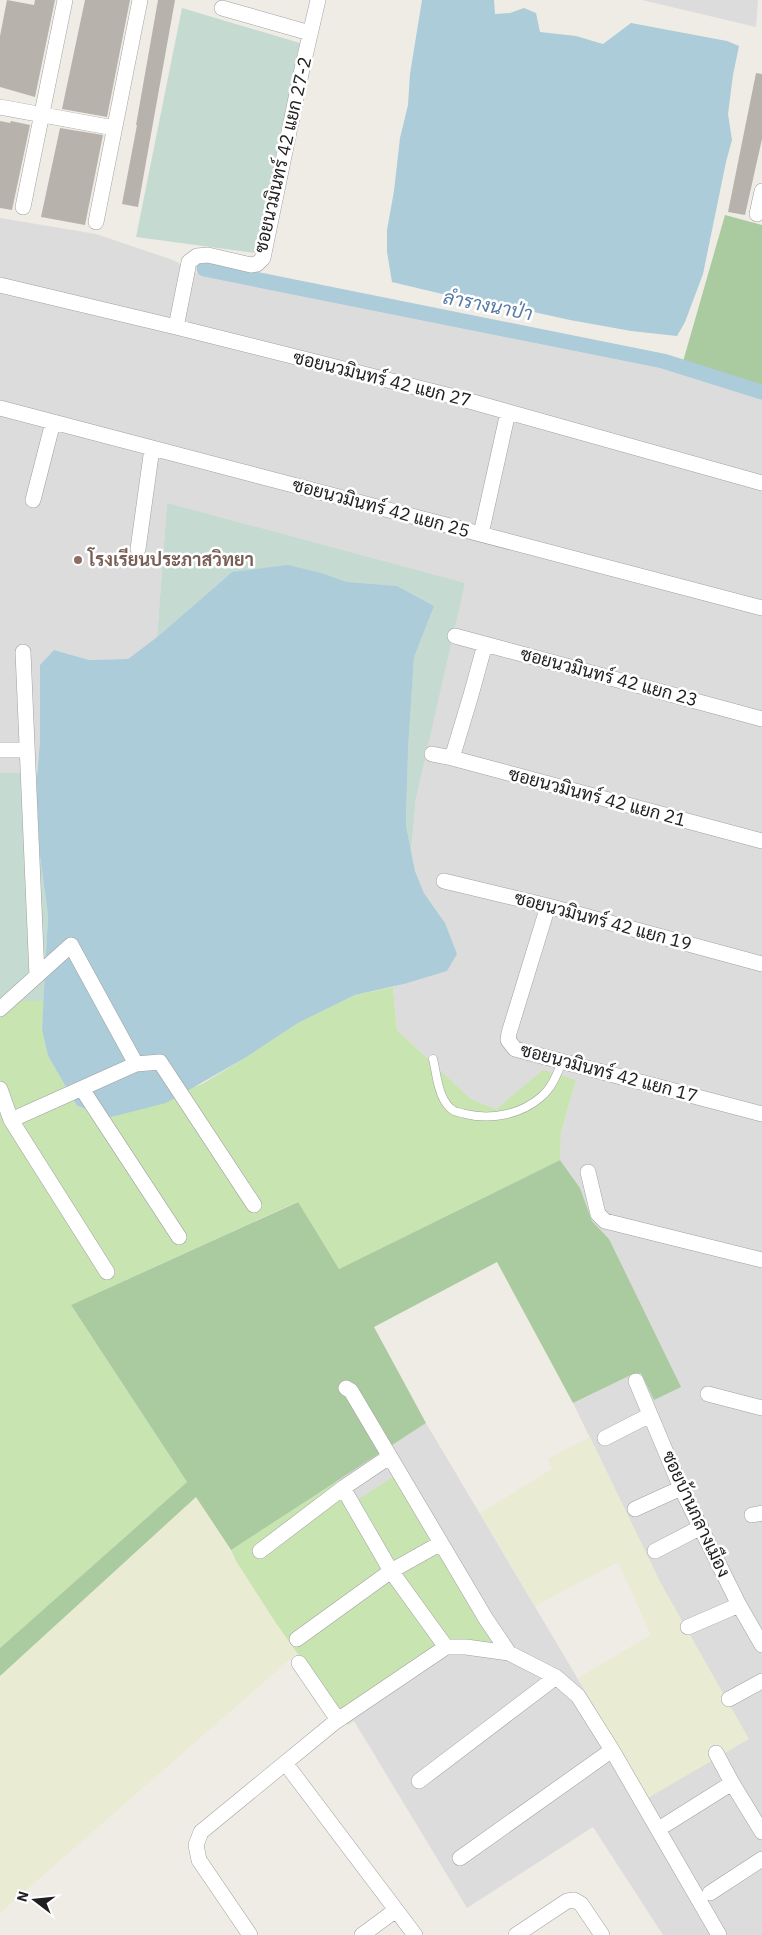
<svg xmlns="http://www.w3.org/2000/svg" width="762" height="1935" viewBox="0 0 762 1935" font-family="'IBM Plex Sans',Sarabun,sans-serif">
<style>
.residential{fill:#dddcdc}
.farmland{fill:#e9ebd3}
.grass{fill:#c8e4b1}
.forest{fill:#aaca9f}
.wetland{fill:#c5dbd2}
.water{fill:#abccd8}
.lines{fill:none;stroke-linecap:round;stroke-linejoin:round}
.canal{stroke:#abccd8;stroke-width:15}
.building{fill:#b8b2ac}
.lane-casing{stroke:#a0a0a0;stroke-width:9}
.street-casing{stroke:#a0a0a0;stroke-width:16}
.lane{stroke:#fff;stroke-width:8}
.street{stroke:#fff;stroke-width:15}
.education-dot{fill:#8d6e63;stroke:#fff;stroke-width:2}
.labels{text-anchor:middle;stroke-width:5;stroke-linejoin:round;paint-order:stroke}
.street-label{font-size:18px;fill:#1f1f1f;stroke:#fff}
.education-label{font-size:18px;font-weight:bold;fill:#785e54;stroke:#fff;text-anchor:start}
.water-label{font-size:19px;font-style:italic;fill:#5479a5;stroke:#fff}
</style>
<rect width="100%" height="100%" fill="#efece6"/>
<!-- residential -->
<path class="residential" d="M642,0H758L756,27Z
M0,218L96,234L173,260L199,274L600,353L680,372L762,399V1935H663L593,1827L467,1908L354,1721L348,1725L276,1623L231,1550L426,1423L648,1797L748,1739L660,1582L573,1403L631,1375L640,1373L609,1239L592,1221L580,1188L560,1160L561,1133L576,1080L543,1071L496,1109L471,1099L397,1030L393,987L446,971L445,923L424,893L415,871L411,851L416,798L167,503L157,637L128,659L89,660L54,650L40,741L37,773H0Z"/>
<!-- farmland -->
<path class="farmland" d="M590,1437L660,1582L749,1739L648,1798L578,1678L651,1635L618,1562L535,1606L480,1513L552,1469L548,1459Z
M196,1497L276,1623L297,1653L0,1913V1676Z"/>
<!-- grass -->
<path class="grass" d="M393,987L397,1030L471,1099L496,1109L543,1070L576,1080L561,1133L560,1160L339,1269L297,1202L71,1305L187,1482L0,1648V1001H44L42,1030L48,1056L77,1106L111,1117L202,1084L245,1058L298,1023L355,995Z
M396,1475L495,1642L436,1646L338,1711L276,1623L236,1561L231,1550L336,1481L348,1506Z"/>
<!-- forest -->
<path class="forest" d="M725,215L762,225V393L680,372Z
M560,1160L580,1188L592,1221L609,1239L681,1387L654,1400L641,1373L631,1375L573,1403L497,1262L374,1327L426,1423L231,1550L196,1497L0,1676V1648L187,1482L71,1305L298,1202L339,1269Z"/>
<!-- wetland -->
<path class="wetland" d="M182,8L300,43L255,253L136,237Z
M167,503L465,583L416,798L411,851L406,825L408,747L414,657L434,606L397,586L347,582L321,573L232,572L157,637Z
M0,773H37L36,788L40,857L48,915L44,1001H0Z"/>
<!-- water -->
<path class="water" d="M422,0H494L495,14L510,13L524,8L536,13L540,32L576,36L603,44L631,23L727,41L739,46L733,75L728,114L732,140L726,162L703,274L685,322L677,336L631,331L570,320L520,309L459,298L392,282L387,252V230L394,191L400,138L408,105L410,74Z
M288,565L321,573L347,582L397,586L434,606L414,657L408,747L406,825L415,871L424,893L445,923L457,954L447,971L404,984L355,995L298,1023L245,1058L166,1103L111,1117L77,1106L48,1056L42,1030L48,915L40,857L36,788L40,741V665L54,650L89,660L128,659L157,637L232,572Z"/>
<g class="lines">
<!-- canal -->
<path class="canal" d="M204,269L663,361L762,392"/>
</g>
<!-- building -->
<path class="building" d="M7,0L34,5L35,0H55L35,97L0,87V36Z
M85,0H130L107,117L62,109Z
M158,0H175L138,207L122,204L137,125H136Z
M756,73L762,74V139L745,215L728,212Z
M0,121L10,123L11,121L30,125L12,210L0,208Z
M60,128L103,135L85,225L41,217Z"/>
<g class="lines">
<!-- lane casing -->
<g class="lane-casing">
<path id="lane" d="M433,1059C437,1075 438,1101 454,1111C457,1112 462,1113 465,1114C491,1120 520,1115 541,1097C552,1088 557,1074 562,1062"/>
</g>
<!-- street casing -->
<g class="street-casing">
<path id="street" d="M222,8L310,33
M0,107L114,128
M23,207L65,0
M757,214L762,191
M96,222L140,0
M0,285L176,327L455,397L762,483
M176,327L189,262L197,256L208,255L251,265L257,264L263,258L302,69L318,0
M0,408L762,608
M33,500L53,422
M481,534L508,412
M138,549L152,448
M455,636L762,719
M23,652L37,976
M0,750H27
M432,754L452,758L762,841
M452,758L471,695L485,644
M444,881L548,906L762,964
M548,906L509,1033L508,1040L515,1049L762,1114
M0,1009L71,945L136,1064L160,1062L254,1205
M0,1089L11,1120L107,1272
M82,1089L179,1237
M11,1120L136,1064
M588,1172L598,1214L605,1221L762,1260
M636,1381L681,1488L739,1605L762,1645
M346,1388L351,1391L486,1619L509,1653
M708,1394L762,1408
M605,1438L650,1415
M343,1488L391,1571L446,1647
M635,1509L681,1488
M752,1515L762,1513
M260,1551L343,1488L389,1457
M655,1551L701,1527
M688,1627L739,1605
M297,1639L391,1571L441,1543
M299,1663L338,1720
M729,1699L762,1681
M716,1753L732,1783L762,1832
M286,1764L415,1935
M419,1781L556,1677
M665,1825L732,1783
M460,1858L612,1750
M710,1893L762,1859
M250,1935L199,1860L196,1845L201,1832L335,1722L446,1647H466L509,1653L556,1677L578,1696L612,1750L719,1935
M362,1935L396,1910
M516,1935L567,1901L574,1900L581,1904L602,1935"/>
</g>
<!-- lane -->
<use href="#lane" class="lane"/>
<!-- street -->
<use href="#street" class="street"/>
</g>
<!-- markers -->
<circle class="education-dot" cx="78" cy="560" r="5"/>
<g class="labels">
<!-- street labels -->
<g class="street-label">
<text transform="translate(283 155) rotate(-77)" y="6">ซอยนวมินทร์ 42 แยก 27-2</text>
<text transform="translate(382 379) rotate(14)" y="6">ซอยนวมินทร์ 42 แยก 27</text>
<text transform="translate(381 508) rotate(15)" y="6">ซอยนวมินทร์ 42 แยก 25</text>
<text transform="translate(609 677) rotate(15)" y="6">ซอยนวมินทร์ 42 แยก 23</text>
<text transform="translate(597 797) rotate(15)" y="6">ซอยนวมินทร์ 42 แยก 21</text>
<text transform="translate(603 921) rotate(15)" y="6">ซอยนวมินทร์ 42 แยก 19</text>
<text transform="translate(609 1073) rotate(15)" y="6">ซอยนวมินทร์ 42 แยก 17</text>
<text transform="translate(696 1514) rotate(65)" y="6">ซอยบ้านกลางเมือง</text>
</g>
<!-- education labels -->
<g class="education-label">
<text x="88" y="566">โรงเรียนประภาสวิทยา</text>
</g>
<!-- water labels -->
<g class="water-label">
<text transform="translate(488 305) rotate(11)" y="7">ลำรางนาป่า</text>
</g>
</g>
<!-- north arrow -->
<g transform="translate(35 1900) rotate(286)" stroke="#ffffff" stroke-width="4" paint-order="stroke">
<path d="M0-4L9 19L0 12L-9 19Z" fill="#1f1f1f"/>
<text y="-8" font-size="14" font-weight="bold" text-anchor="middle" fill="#1f1f1f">N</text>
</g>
</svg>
